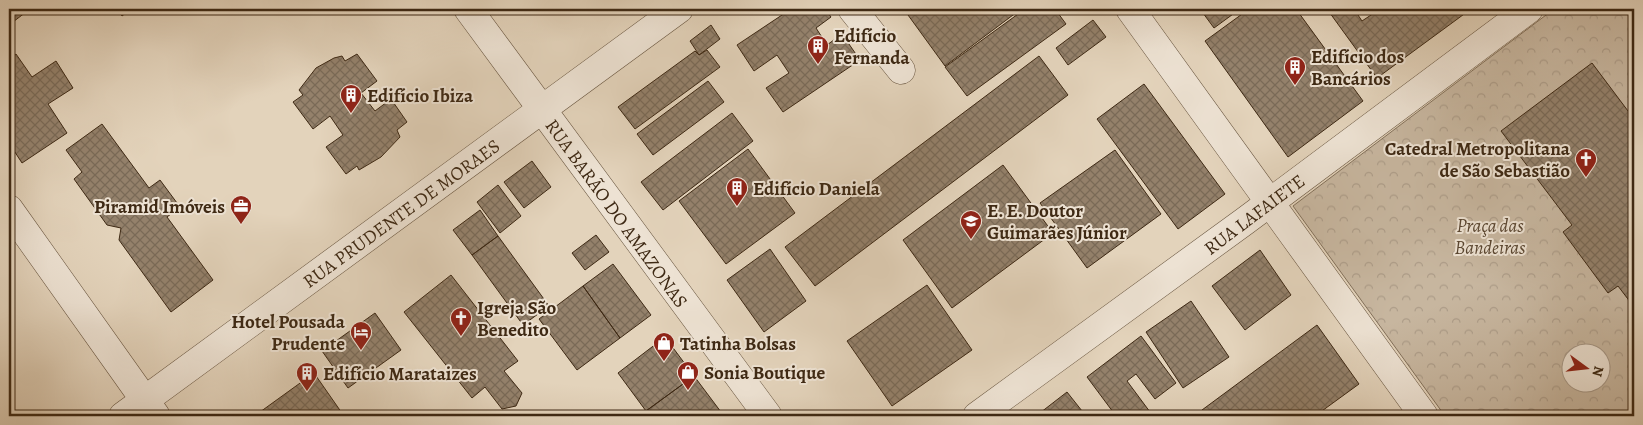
<svg xmlns="http://www.w3.org/2000/svg" width="1643" height="425" viewBox="0 0 1643 425" font-family="Alegreya,serif">
<style>
.forest{fill:url(#forest-crowns);stroke:#82705a;fill-rule:evenodd}
.building{fill:url(#building-cross-hatch);stroke:#3e2914}
.lines{fill:none;stroke-linecap:round;stroke-linejoin:round}
.minor-casing{stroke:#67543e;stroke-width:29}
.minor{stroke:#ede2d3;stroke-width:28}
.labels{text-anchor:middle;stroke-width:4;stroke-linejoin:round;paint-order:stroke}
.poi-label{font-size:19px;font-weight:bold;fill:#3e2914;stroke:#ede2d3;text-anchor:start}
.street-label{font-size:19px;fill:#3e2914;stroke:#ede2d3}
.park-label{font-size:19px;font-style:italic;fill:#594530;stroke:#ede2d3}
</style>
<defs>
<pattern id="forest-crowns" width="20" height="18" patternUnits="userSpaceOnUse" patternTransform="scale(1.25)"><rect width="20" height="18" fill="#c7b69f"/><path d="M2 6a3 3 0 1 1 6 0M12 15a3 3 0 1 1 6 0" fill="none" stroke="#ac9c88"/></pattern>
<pattern id="building-cross-hatch" width="8" height="8" patternUnits="userSpaceOnUse" patternTransform="scale(1.25)"><rect width="8" height="8" fill="#94816b"/><path d="M0 0l8 8M0 8l8-8" fill="none" stroke="#7a6a57"/></pattern>
</defs>
<rect width="100%" height="100%" fill="#e3d3bb"/>
<filter id="stains"><feTurbulence type="fractalNoise" baseFrequency=".004" numOctaves="4"/><feColorMatrix values="0 0 0 0 .2 0 0 0 0 .09 0 0 0 0 .02 0 0 0 .5 -.17"/></filter>
<radialGradient id="worn" r=".72"><stop offset=".6" stop-color="#630" stop-opacity="0"/><stop offset="1" stop-color="#630" stop-opacity=".3"/></radialGradient>
<!-- forest -->
<path class="forest" d="M1554,9H1634V416H1445L1293,206ZM1570,352H1600V382H1570Z"/>
<!-- building -->
<path class="building" d="M9,9H30L9,25Z
M117,9H131L122,16Z
M791,9H825L831,17L816,28L827,45L842,34L860,60L783,112L766,88L789,73L777,55L754,71L737,45Z
M917,9H1021L945,66L908,15Z
M1025,9H1055L1066,24L967,96L945,67Z
M1200,9H1240L1214,28Z
M1249,9H1296L1363,101L1288,157L1205,41Z
M1327,9H1354L1362,21L1380,9H1471L1377,78Z
M1093,20L1106,37L1068,65L1056,48Z
M711,25L720,39L699,55L690,41Z
M707,50L720,67L635,129L618,107L695,51L699,55Z
M16,54L32,77L56,61L73,88L48,104L67,133L22,163L9,143V59Z
M357,54L377,81L361,93L375,111L391,99L407,122L397,130L400,137L381,157L359,170L357,166L346,174L326,147L343,135L330,116L313,129L293,102L303,95L299,90L316,68L334,58L342,56L345,61Z
M1039,56L1068,95L815,286L785,247Z
M1592,63L1634,119V307L1618,286L1608,293L1563,232L1572,225L1501,131Z
M708,81L724,102L653,155L637,134Z
M1144,84L1225,194L1178,229L1097,119Z
M732,113L753,141L663,210L641,182Z
M102,124L149,188L160,180L180,207L167,217L213,280L171,312L119,240L121,228L107,225L74,179L82,172L66,150Z
M748,149L795,213L726,264L679,201Z
M1115,150L1161,214L1087,268L1040,203Z
M532,161L551,187L524,208L504,182Z
M1003,165L1053,233L952,308L903,240Z
M498,185L521,216L500,233L477,202Z
M480,210L498,236L472,255L453,230Z
M596,235L609,252L585,270L572,253Z
M498,236L549,306L523,325L472,255Z
M770,249L806,301L764,332L727,280Z
M1260,250L1291,295L1245,330L1212,286Z
M613,264L651,315L620,338L583,286Z
M451,275L518,361L504,371L522,393L516,406L502,409L485,387L472,398L404,312Z
M927,285L972,350L892,406L847,341Z
M583,286L620,338L577,370L539,319Z
M1191,301L1229,357L1183,388L1146,332Z
M375,313L401,350L348,388L322,351Z
M1317,325L1359,384L1315,416H1207L1202,410Z
M1141,336L1176,383L1155,399L1136,374L1127,381L1153,416H1116L1087,377Z
M665,337L694,376L646,411L618,373Z
M314,373L344,416H263L260,412Z
M694,376L724,416H650L646,411Z
M1067,392L1086,416H1036Z"/>
<g class="lines">
<!-- minor casing -->
<g class="minor-casing">
<path id="minor" d="M468,9L768,416
M852,9L901,70
M1130,9L1424,416
M9,209L156,416
M123,416L679,9
M977,416L1245,221L1529,9"/>
</g>
<!-- minor -->
<use href="#minor" class="minor"/>
</g>
<!-- icons -->
<defs>
<g id="building-pin" transform="scale(1.125)"><path d="M0 17L-7.5 6A9.5 9.5 0 1 1 7.5 6Z" fill="#8f2418" stroke="#ede2d3"/><path d="M-4-6H4V6H1V3H-1V6H-4ZM-2.5-4.3h1.7v1.8h-1.7ZM.8-4.3h1.7v1.8H.8ZM-2.5-1h1.7V.8h-1.7ZM.8-1h1.7V.8H.8Z" fill="#fff"/></g>
<g id="church-pin" transform="scale(1.125)"><path d="M0 17L-7.5 6A9.5 9.5 0 1 1 7.5 6Z" fill="#8f2418" stroke="#ede2d3"/><path d="M-1.2-6h2.4v3.5h3.3v2.4h-3.3V6h-2.4V-.1h-3.3v-2.4h3.3Z" fill="#fff"/></g>
<g id="office-pin" transform="scale(1.125)"><path d="M0 17L-7.5 6A9.5 9.5 0 1 1 7.5 6Z" fill="#8f2418" stroke="#ede2d3"/><path d="M-6-3h4V-5.5h4V-3h4V5H-6ZM-1-4.5V-3h2v-1.5ZM-6 0V1H6V0Z" fill="#fff"/></g>
<g id="school-pin" transform="scale(1.125)"><path d="M0 17L-7.5 6A9.5 9.5 0 1 1 7.5 6Z" fill="#8f2418" stroke="#ede2d3"/><path d="M0-5L7-2L0 1L-7-2ZM-4 1L0 2.5L4 1V4Q0 6-4 4Z" fill="#fff"/></g>
<g id="hotel-pin" transform="scale(1.125)"><path d="M0 17L-7.5 6A9.5 9.5 0 1 1 7.5 6Z" fill="#8f2418" stroke="#ede2d3"/><path d="M-6-4.5h1.5V1H6V5H4.5V3h-9V5H-6ZM-4 0a1.8 1.8 0 1 1 3.6 0ZM.5 0V-2.5h3Q6-2.5 6 0Z" fill="#fff"/></g>
<g id="shop-pin" transform="scale(1.125)"><path d="M0 17L-7.5 6A9.5 9.5 0 1 1 7.5 6Z" fill="#8f2418" stroke="#ede2d3"/><path d="M-5-2.5h2.3a2.7 3.5 0 0 1 5.4 0H5L5.5 6h-11ZM-1.5-2.5h3a1.5 2.3 0 0 0-3 0Z" fill="#fff"/></g>
</defs>
<g fill-rule="evenodd">
<use href="#building-pin" x="818" y="46"/>
<use href="#building-pin" x="1295" y="67"/>
<use href="#building-pin" x="351" y="95"/>
<use href="#church-pin" x="1586" y="159"/>
<use href="#building-pin" x="737" y="188"/>
<use href="#office-pin" x="241" y="206"/>
<use href="#school-pin" x="971" y="221"/>
<use href="#church-pin" x="461" y="318"/>
<use href="#hotel-pin" x="361" y="332"/>
<use href="#shop-pin" x="664" y="343"/>
<use href="#shop-pin" x="688" y="372"/>
<use href="#building-pin" x="307" y="373"/>
</g>
<g class="labels">
<!-- poi labels -->
<g class="poi-label">
<text x="834" y="42">Edifício<tspan x="834" dy="22">Fernanda</tspan></text>
<text x="1311" y="63">Edifício dos<tspan x="1311" dy="22">Bancários</tspan></text>
<text x="367" y="102">Edifício Ibiza</text>
<text x="1570" y="155" text-anchor="end">Catedral Metropolitana<tspan x="1570" dy="22">de São Sebastião</tspan></text>
<text x="753" y="195">Edifício Daniela</text>
<text x="225" y="213" text-anchor="end">Piramid Imóveis</text>
<text x="987" y="217">E. E. Doutor<tspan x="987" dy="22">Guimarães Júnior</tspan></text>
<text x="477" y="314">Igreja São<tspan x="477" dy="22">Benedito</tspan></text>
<text x="345" y="328" text-anchor="end">Hotel Pousada<tspan x="345" dy="22">Prudente</tspan></text>
<text x="680" y="350">Tatinha Bolsas</text>
<text x="704" y="379">Sonia Boutique</text>
<text x="323" y="380">Edifício Marataizes</text>
</g>
<!-- street labels -->
<g class="street-label">
<text transform="translate(401 213) rotate(-36)" y="7">RUA PRUDENTE DE MORAES</text>
<text transform="translate(617 213) rotate(54)" y="7">RUA BARÃO DO AMAZONAS</text>
<text transform="translate(1254 214) rotate(-37)" y="7">RUA LAFAIETE</text>
</g>
<!-- park labels -->
<g class="park-label">
<text x="1490" y="232">Praça das<tspan x="1490" dy="22">Bandeiras</tspan></text>
</g>
</g>
<!-- margin -->
<rect width="1643" height="425" fill="none" stroke="#e3d3bb" stroke-width="30"/>
<rect x="10" y="10" width="1623" height="405" fill="none" stroke="#3e2914" stroke-width="2.5"/>
<rect x="15" y="15" width="1613" height="395" fill="none" stroke="#3e2914"/>
<!-- north arrow -->
<g transform="translate(1586 368) rotate(105)"><circle r="24" fill="#ede2d3" stroke="#a79887"/>
<path d="M0-4L9 19L0 12L-9 19Z" fill="#8f2418"/>
<text y="-8" font-size="14" font-weight="bold" text-anchor="middle" fill="#3e2914">N</text>
</g>
<rect width="100%" height="100%" filter="url(#stains)"/>
<rect width="100%" height="100%" fill="url(#worn)"/>
</svg>
